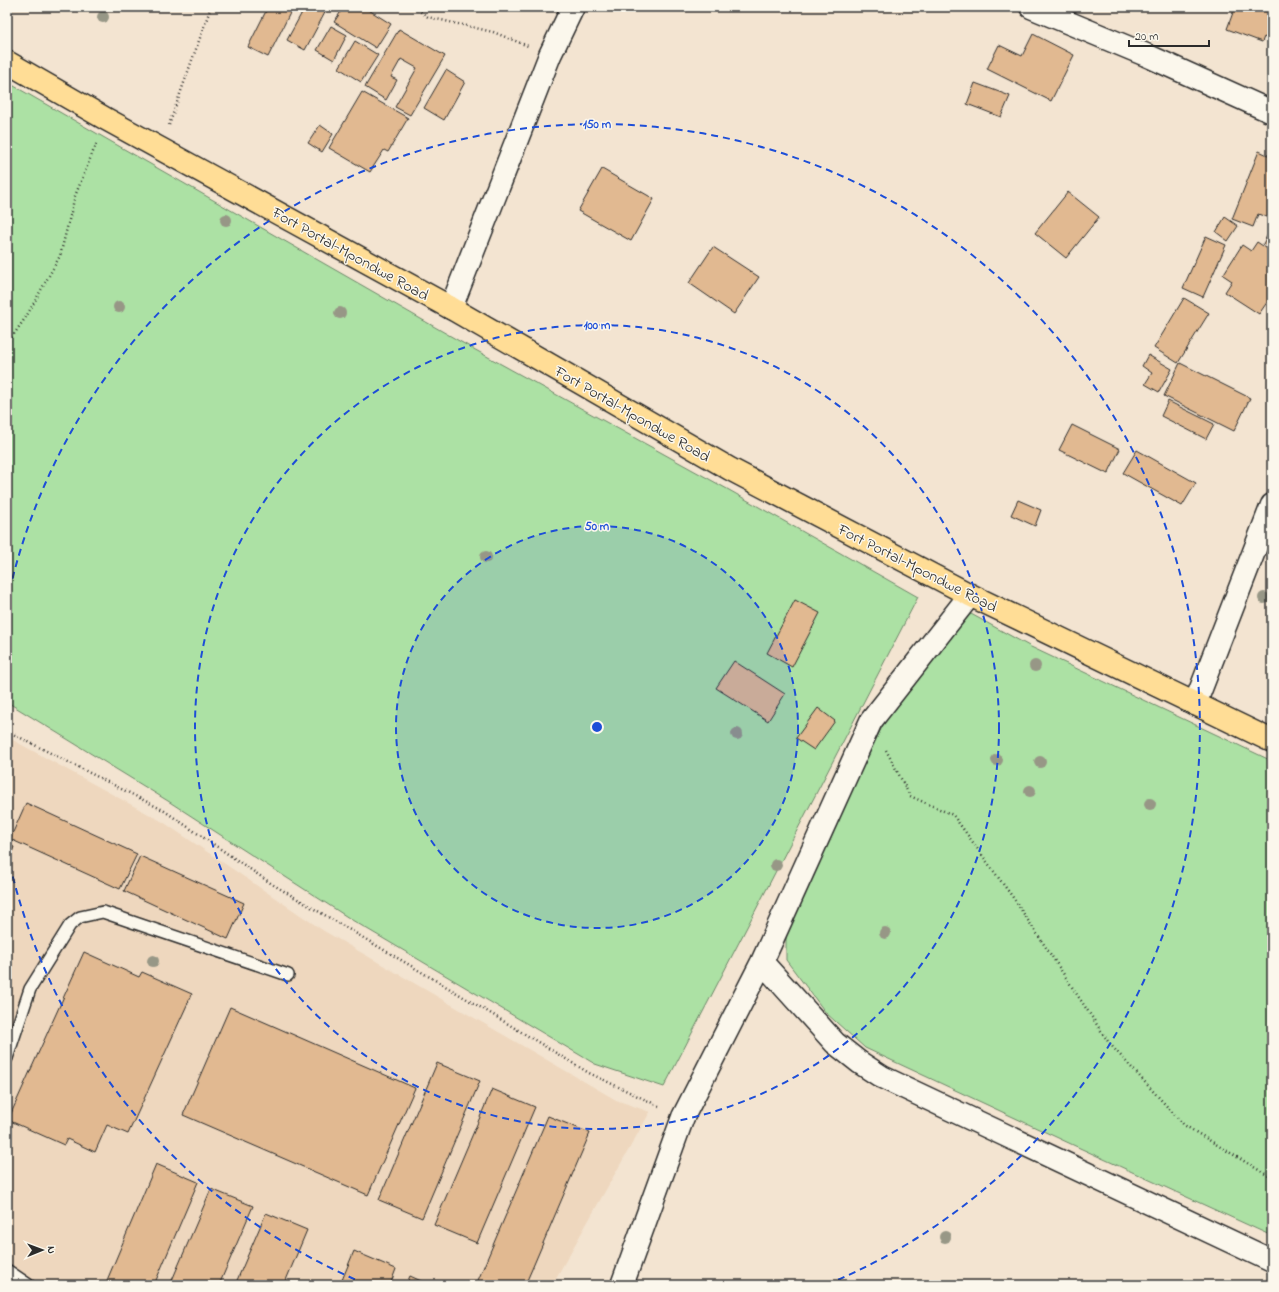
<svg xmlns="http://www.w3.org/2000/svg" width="1279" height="1292" viewBox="0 0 1279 1292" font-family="'Indie Flower',sans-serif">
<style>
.built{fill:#eed7be}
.green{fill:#ace1a4;stroke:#6c8668}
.building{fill:#e1b991;stroke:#2b2b2b}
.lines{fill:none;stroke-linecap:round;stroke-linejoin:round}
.lane-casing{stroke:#2b2b2b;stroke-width:14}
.street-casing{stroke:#2b2b2b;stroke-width:25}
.highway-casing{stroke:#2b2b2b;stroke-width:25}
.path{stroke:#2b2b2b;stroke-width:2.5;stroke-dasharray:1 3;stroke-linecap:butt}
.lane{stroke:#fbf7ec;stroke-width:11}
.street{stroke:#fbf7ec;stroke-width:22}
.highway{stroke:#ffdd96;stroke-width:22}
.tree{fill:#979786}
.ring{fill:none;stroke:#1d4ed8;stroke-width:2;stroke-dasharray:7 5}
.labels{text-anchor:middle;stroke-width:3;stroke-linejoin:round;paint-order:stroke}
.street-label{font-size:16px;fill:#2b2b2b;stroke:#fbf7ec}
.centre{fill:#1d4ed8;stroke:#fbf7ec;stroke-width:2}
.ring-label{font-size:12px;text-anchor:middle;font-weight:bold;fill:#1d4ed8;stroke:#fbf7ec;stroke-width:3;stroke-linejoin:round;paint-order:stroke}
</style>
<rect width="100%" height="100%" fill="#f3e4d1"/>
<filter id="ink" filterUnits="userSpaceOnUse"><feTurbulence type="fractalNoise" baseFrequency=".025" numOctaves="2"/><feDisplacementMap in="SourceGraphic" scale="8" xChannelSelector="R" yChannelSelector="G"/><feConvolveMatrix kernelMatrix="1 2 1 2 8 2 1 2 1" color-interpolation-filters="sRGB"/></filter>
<g filter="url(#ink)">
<!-- built -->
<path class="built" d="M11,739L163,822L324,931L616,1100L650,1112L552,1285H7V751Z"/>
<!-- green -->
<path class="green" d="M7,82L461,342L729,490L918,597L664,1087L595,1064L352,920L168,801L7,702Z
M971,614L1031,647L1272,761V1236L1071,1144L865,1048L826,1013L786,960V928L799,897L878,735L920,654L943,622Z"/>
<!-- building -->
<path class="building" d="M268,7H293L268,57L248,47Z
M305,7H328L305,50L287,40Z
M344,7H364L391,24L376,48L334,22Z
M1235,7H1272V40L1264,37L1262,42L1227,29Z
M331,26L347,35L334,60L317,50Z
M399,29L445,56L410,115L395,107L417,68L401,59L391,77L397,80L386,100L365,87Z
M1033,34L1074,55L1051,101L987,69L999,45L1022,56Z
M355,41L378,55L361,82L339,68Z
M446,70L465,82L444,120L424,108Z
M975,83L1010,96L1001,117L967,104Z
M362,92L408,118L388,152L384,150L370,172L329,148Z
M320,125L333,134L322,152L308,143Z
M1259,151L1272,157V219L1258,214L1253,227L1232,219Z
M602,169L654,199L631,241L578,211Z
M1068,192L1099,217L1066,258L1035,233Z
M1225,217L1238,226L1228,241L1216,232Z
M1272,226V248L1263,244Z
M1206,236L1226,245L1203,297L1183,288Z
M1257,242L1272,252V295L1259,314L1225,292L1232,281L1223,275L1242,245L1251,251Z
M713,247L759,277L734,314L689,283Z
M1184,298L1209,313L1178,363L1154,348Z
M1148,355L1172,369L1159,392L1145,384L1152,373L1142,366Z
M1180,363L1250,398L1234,431L1164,396Z
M1168,401L1214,424L1206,439L1161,416Z
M1072,425L1120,449L1108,474L1059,450Z
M1137,450L1196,483L1182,506L1123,473Z
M1018,500L1041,510L1035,526L1011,515Z
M795,600L820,613L792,667L767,653Z
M734,661L785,694L768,721L716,688Z
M818,708L835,721L814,750L796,738Z
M26,803L137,854L120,889L10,839Z
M7,845L14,847L7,866Z
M140,856L244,903L228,939L124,891Z
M84,952L139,977L142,972L192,994L128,1134L107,1125L95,1152L67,1139L64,1145L8,1120Z
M230,1007L415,1088L368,1195L183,1115Z
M437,1063L480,1081L422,1218L379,1200Z
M492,1089L535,1107L477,1243L434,1225Z
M548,1116L590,1133L532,1269L525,1285H476Z
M156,1164L198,1182L154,1285H105Z
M211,1189L253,1206L219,1285H170Z
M266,1213L307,1230L284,1285H235Z
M354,1251L396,1269L390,1285H340Z
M410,1276L430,1285H406Z"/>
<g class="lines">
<!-- lane casing -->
<g class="lane-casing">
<path id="lane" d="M7,1058L30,989L70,925L80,917L103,912L288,975
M7,1270L29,1285"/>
</g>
<!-- street casing -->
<g class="street-casing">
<path id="street" d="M1031,7L1146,55L1272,112
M451,308L550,55L573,7
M1195,704L1272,505
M762,962L835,1043L859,1062L882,1077L1272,1261
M622,1285L683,1117L762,962L871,721L970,595"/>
</g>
<!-- highway casing -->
<g class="highway-casing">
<path id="highway" d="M7,62L106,119L451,308L730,469L970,595L1272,741"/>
</g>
<!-- path -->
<path class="path" d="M414,7L428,17L493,32L528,46
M169,125L211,7
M7,344L26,317L60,256L75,196L97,142
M7,731L163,810L272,884L457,993L589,1073L661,1107
M886,750L910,796L953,815L1014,899L1109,1043L1184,1125L1272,1178"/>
<!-- lane -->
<use href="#lane" class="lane"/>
<!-- street -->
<use href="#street" class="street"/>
<!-- highway -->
<use href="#highway" class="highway"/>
</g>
<!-- trees -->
<g class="tree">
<circle cx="103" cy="17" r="6"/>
<circle cx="226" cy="220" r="6"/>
<circle cx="119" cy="307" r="6"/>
<circle cx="340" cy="313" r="6"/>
<circle cx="486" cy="557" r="6"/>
<circle cx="1264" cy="598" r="6"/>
<circle cx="1035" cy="666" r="6"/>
<circle cx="737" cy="734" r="6"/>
<circle cx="997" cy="760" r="6"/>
<circle cx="1040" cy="762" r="6"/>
<circle cx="1030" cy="791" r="6"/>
<circle cx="1150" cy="804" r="6"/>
<circle cx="776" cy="865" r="6"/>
<circle cx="885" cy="933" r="6"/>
<circle cx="153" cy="961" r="6"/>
<circle cx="945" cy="1237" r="6"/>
</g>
</g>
<!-- distance rings -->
<circle cx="597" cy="727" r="201" fill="#1d4ed8" fill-opacity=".12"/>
<g class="ring">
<circle cx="597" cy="727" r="201"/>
<circle cx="597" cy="727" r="402"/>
<path d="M366 1284A603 603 0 0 1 7 852M7 602A603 603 0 1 1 828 1284"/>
</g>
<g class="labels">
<!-- street labels -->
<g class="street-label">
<text transform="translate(351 253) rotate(29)" y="6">Fort Portal-Mpondwe Road</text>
<text transform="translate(633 413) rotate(30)" y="6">Fort Portal-Mpondwe Road</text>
<text transform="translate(918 567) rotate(27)" y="6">Fort Portal-Mpondwe Road</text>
</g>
</g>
<circle cx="597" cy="727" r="6" class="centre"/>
<g class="ring-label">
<text x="597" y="128">150 m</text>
<text x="597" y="329">100 m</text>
<text x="597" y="530">50 m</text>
</g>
<!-- margin -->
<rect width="1279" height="1292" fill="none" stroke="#fbf7ec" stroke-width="24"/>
<rect x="12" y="12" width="1255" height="1268" fill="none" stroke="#2b2b2b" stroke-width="1.5" filter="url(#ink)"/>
<!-- north arrow -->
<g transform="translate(42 1250) rotate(89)" stroke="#fbf7ec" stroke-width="3" paint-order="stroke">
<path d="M0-3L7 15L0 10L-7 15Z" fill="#2b2b2b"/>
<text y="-6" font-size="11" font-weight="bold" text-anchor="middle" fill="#2b2b2b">N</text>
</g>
<!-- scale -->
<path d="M1129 40v6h80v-6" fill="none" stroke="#2b2b2b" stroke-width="2"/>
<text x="1135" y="40" font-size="12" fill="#2b2b2b" stroke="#fbf7ec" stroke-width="3" paint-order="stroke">20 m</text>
</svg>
